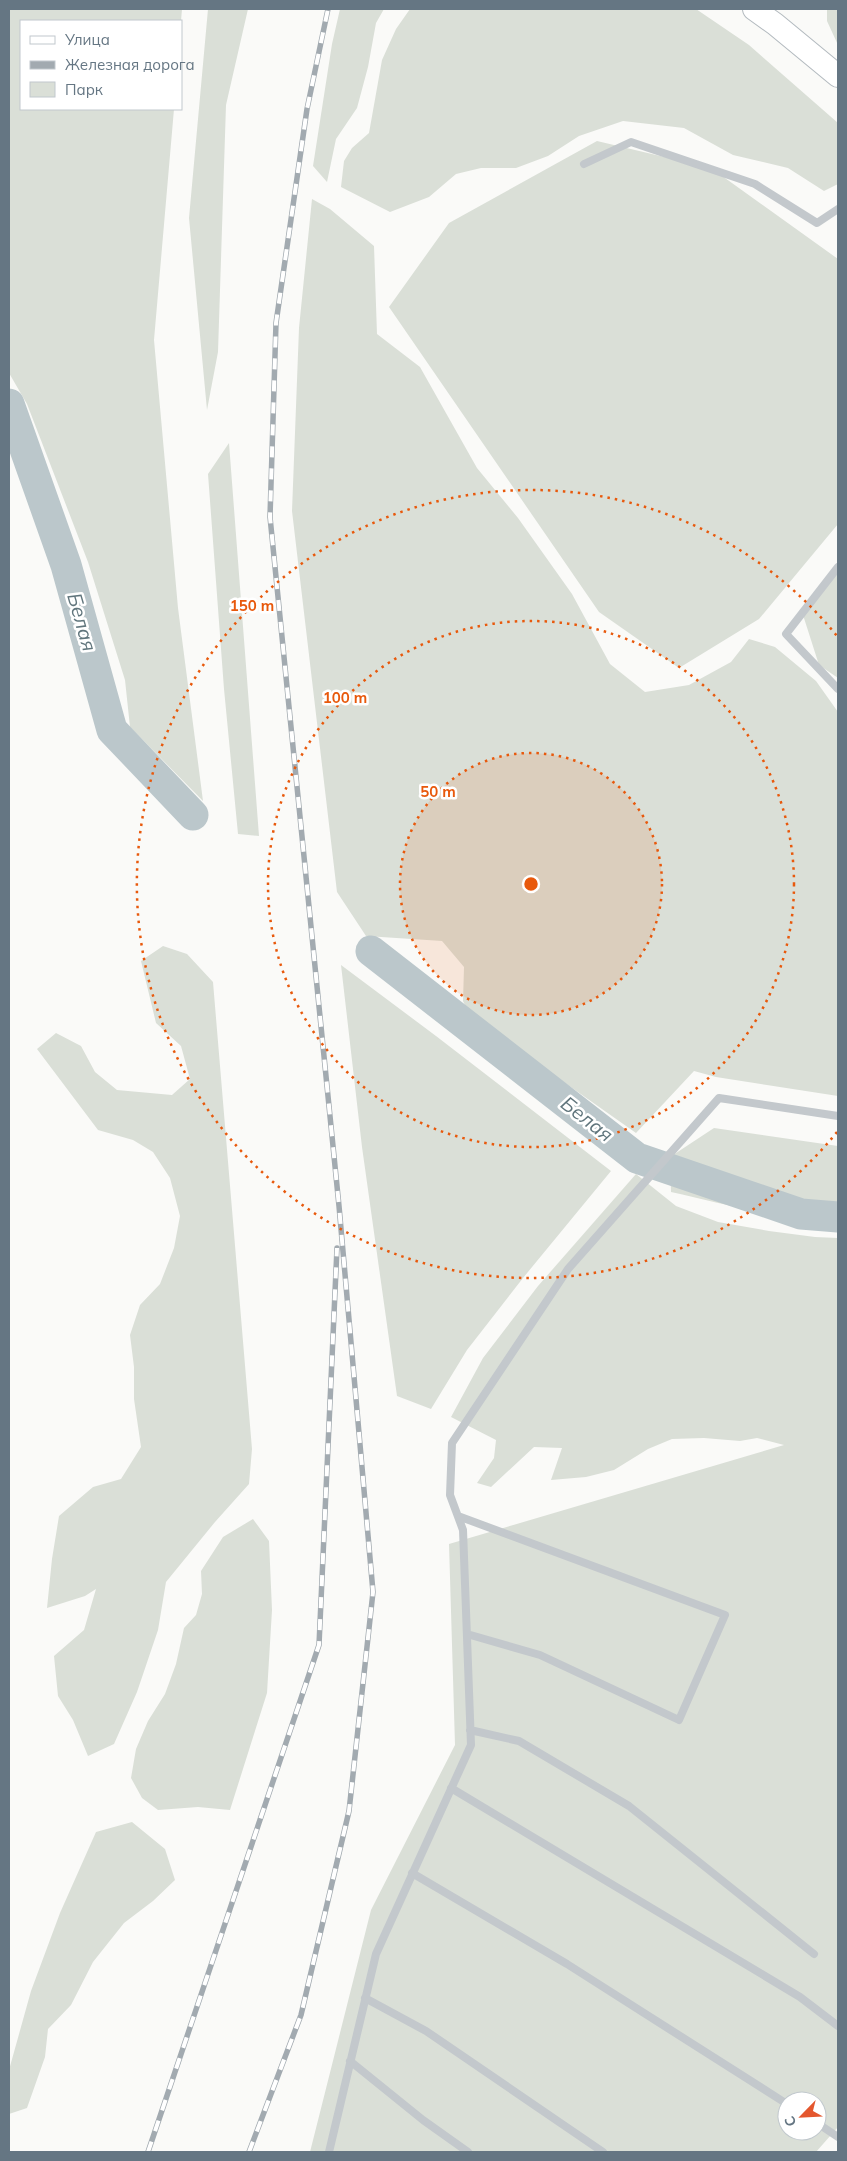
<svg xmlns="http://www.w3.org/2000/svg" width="847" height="2161" viewBox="0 0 847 2161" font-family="Mulish,sans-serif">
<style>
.green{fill:#dadfd7;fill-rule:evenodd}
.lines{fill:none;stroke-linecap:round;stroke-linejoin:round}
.river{stroke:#bbc7cb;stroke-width:31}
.secondary-casing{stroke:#b3babf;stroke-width:24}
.lane{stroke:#c3c8cc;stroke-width:8}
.secondary{stroke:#fff;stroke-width:22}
.rail-casing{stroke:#a2aab0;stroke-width:5.5}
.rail{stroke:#fff;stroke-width:4;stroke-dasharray:11;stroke-linecap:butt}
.ring{fill:none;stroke:#e8590c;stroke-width:2.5;stroke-dasharray:2.5 5}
.labels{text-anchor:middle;stroke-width:5;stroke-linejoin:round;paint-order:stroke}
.water-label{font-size:20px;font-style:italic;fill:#60757c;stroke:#fff}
.centre{fill:#e8590c;stroke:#fff;stroke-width:2.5}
.ring-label{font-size:15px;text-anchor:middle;font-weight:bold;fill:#e8590c;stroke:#fff;stroke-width:5;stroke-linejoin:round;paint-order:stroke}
</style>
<rect width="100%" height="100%" fill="#fafaf8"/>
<!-- green -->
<path class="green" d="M9,9H182L181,21H21V109H174L154,340L178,608L203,801L130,727L125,680L88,562L27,404L9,373Z
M208,9H248L226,105L218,352L207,410L189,218Z
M340,9H384L376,23L368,67L357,108L336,139L327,182L313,166L332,44Z
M410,9H696L749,45L838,123V184L824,191L788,168L733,155L684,128L623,121L579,136L548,156L516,168H481L456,174L429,197L390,212L341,187L344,161L352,148L369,133L382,60L396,29Z
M827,9H838V45L827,21Z
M597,141L711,168L838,259V524L759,619L679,668L599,612L389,307L449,223Z
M312,199L330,209L374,246L377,334L420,367L477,468L518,518L572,594L610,664L645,692L689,685L731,662L749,639L775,647L816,681L838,712V1096L716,1077L694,1071L636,1133L470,1016L463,1001L464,967L442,941L366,936L337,892L292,511L299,328Z
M229,443L259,836L238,834L224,689L208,474Z
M838,570V678L819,665L803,615Z
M163,946L187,954L213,982L252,1449L249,1484L215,1522L166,1582L158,1630L137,1692L114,1744L88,1756L73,1720L58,1696L54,1656L84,1630L96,1589L85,1596L47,1608L52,1559L59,1516L93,1487L121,1479L141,1447L134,1399V1367L130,1335L140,1305L160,1284L174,1248L180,1216L170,1178L153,1152L133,1140L98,1130L37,1049L56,1033L81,1046L95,1072L117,1090L172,1095L190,1079L181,1046L156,1023L141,961Z
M341,965L436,1036L611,1171L523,1278L467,1350L431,1409L397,1396L362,1147Z
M714,1128L838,1146V1217C782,1221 725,1204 671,1192L670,1157Z
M636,1174L676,1206L718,1222L769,1231L815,1237L838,1238V2127L816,2152H310L371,1910L455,1745L449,1544L784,1445L757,1438L740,1441L704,1438L672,1439L648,1449L614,1470L586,1477L551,1480L562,1448L534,1447L491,1487L477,1483L494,1458L496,1440L451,1417L483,1358L538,1286ZM787,2101H817V2131H787Z
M253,1519L269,1541L272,1610L267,1693L230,1810L198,1807L158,1810L142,1798L131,1778L136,1749L148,1721L165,1694L176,1664L184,1628L196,1615L202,1594L201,1571L223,1537Z
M132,1822L165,1849L175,1880L153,1901L124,1923L93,1962L71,2005L48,2029L45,2057L27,2108L9,2114V2070L31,1991L60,1913L96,1832Z"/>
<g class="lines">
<!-- river -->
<path class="river" d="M9,404L66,565L112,730L193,815
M371,951L637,1158L801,1214L838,1217"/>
<!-- secondary casing -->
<g class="secondary-casing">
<path id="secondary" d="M754,9L775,24L838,76"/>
</g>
<!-- lane -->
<path class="lane" d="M584,164L631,142L755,184L817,223L838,209
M838,567L786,634L838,689
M458,1516L725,1615L679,1720L540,1655L467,1634
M470,1730L519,1741L629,1806L814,1954
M451,1788L800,1997L838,2026
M412,1873L567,1964L787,2104
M365,1998L426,2031L603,2152
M350,2061L423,2120L468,2152
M817,2123L838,2137
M329,2152L376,1954L471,1745L463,1530L450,1495L452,1443L568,1269L719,1098L838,1116"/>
<!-- secondary -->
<use href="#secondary" class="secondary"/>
<!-- rail casing -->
<g class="rail-casing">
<path id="rail" d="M148,2152L319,1645L337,1248
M249,2152L301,2015L349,1811L373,1592L339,1206L270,517L276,323L307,109L328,9"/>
</g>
<!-- rail -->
<use href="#rail" class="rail"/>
</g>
<!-- distance rings -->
<circle cx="531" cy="884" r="131" fill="#e8590c" fill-opacity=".12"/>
<g class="ring">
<circle cx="531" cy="884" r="131"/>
<circle cx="531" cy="884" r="263"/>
<path d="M837 1132A394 394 0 1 1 837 636"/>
</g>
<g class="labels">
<!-- water labels -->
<g class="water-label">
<text transform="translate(82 622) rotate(74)" y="7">Белая</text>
<text transform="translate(587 1119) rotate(38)" y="7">Белая</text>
</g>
</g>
<circle cx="531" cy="884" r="8" class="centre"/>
<g class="ring-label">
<text x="252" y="611">150 m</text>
<text x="345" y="703">100 m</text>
<text x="438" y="797">50 m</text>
</g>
<!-- border -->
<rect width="847" height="2161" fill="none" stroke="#657683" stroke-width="20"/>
<!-- legend -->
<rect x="20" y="20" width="162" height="90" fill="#ffffff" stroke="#c1c8cd"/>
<rect x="30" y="36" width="25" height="8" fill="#ffffff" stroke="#c1c8cd"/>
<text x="65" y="45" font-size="15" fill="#657683">Улица</text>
<rect x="30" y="61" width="25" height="8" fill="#a2aab0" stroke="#c1c8cd"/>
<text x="65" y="70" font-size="15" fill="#657683">Железная дорога</text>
<rect x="30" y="82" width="25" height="15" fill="#dadfd7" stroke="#c1c8cd"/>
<text x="65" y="95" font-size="15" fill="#657683">Парк</text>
<!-- north arrow -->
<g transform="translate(802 2116) rotate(246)"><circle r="24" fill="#ffffff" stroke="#c1c8cd"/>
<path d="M0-4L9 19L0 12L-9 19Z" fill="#e4572e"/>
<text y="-8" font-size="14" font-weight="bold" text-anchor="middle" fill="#657683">С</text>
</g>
</svg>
